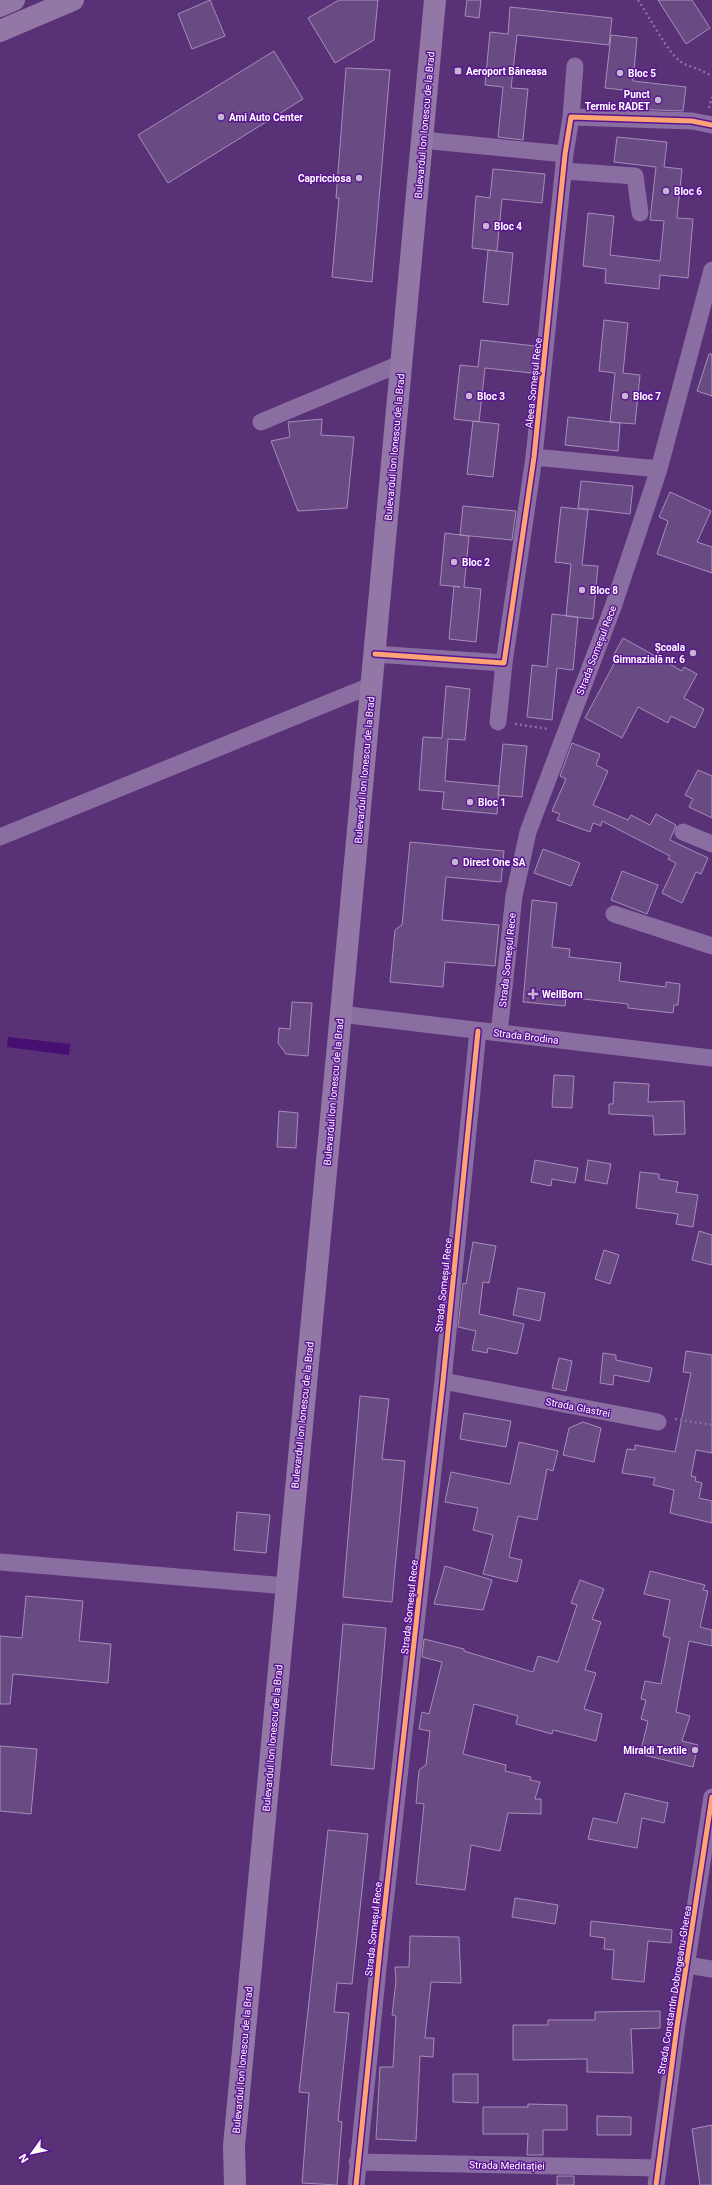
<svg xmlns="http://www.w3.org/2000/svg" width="712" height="2185" viewBox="0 0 712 2185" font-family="Roboto,sans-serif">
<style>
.water{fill:#470f71}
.building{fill:#6a4a83;stroke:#a58eb7}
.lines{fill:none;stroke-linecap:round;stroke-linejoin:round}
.path{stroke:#8b6ea1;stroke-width:2.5;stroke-dasharray:2 3;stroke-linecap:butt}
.minor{stroke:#8b6ea1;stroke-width:17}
.major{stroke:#9378a7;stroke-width:22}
.cycleway-casing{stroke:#5b1493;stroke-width:8}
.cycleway{stroke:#fda474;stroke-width:5}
.poi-dot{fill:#c5b7cf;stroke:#5b1493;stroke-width:1.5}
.labels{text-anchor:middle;stroke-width:3;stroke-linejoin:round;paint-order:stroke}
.poi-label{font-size:10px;font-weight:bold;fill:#fff;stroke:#5b1493;text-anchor:start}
.street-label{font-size:10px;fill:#fff;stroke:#5b1493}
</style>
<rect width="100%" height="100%" fill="#583176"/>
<!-- water -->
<path class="water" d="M8,1037L70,1044L69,1055L7,1047Z"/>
<!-- building -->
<path class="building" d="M210,0L225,36L192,49L178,14Z
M339,0H378L374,40L335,63L308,18Z
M467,0H481L479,18L465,16Z
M658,0H692L710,28L686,44Z
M510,7L612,18L609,45L517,35L511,88L528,89L523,140L498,137L503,87L485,85L490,32L508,34Z
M611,35L637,38L633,81L686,87L683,111L630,109L632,91L605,88Z
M274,51L303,99L168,183L138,135Z
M346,68L390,70L372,282L332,277L339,198H336Z
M617,137L667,142L664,167L682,169L677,218L693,219L688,278L660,275L659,289L605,283L606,269L583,266L588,213L614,216L610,255L660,261L664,221L650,220L656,167L614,162Z
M493,169L545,174L542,203L502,199L497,251L472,248L476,196L490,198Z
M488,250L513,253L508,305L483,302Z
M604,320L628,323L623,373L640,375L635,424L610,422L615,373L599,371Z
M481,340L535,346L532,373L485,368L479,422L454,419L460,365L478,367Z
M709,354H712V396L697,391Z
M568,417L620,423L618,451L565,445Z
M322,419L321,435L354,437L347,508L298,511L271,441L290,437L288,422Z
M473,421L499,424L493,477L467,474Z
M581,481L633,486L630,514L578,508Z
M670,492L711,511L697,542L712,547V573L657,554L668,521L659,517Z
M463,506L516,511L512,540L460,535Z
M561,507L588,510L582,565L598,566L593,619L566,616L571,564L555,562Z
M445,533L469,536L464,587L481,589L476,642L449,639L454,586L460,587L440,585Z
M552,614L578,617L573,670L557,668L552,720L527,717L532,665L547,667Z
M623,638L682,671L684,667L697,674L684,698L704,709L695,728L671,716L668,723L638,707L622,738L585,718L616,660L612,658Z
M446,686L470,689L465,740L448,739L445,781L499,786L497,814L442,809L444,792L419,790L423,737L442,738Z
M572,743L600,754L596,765L608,771L593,805L628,820L631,815L650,825L656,814L676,825L670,840L708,858L701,874L696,872L682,903L662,893L676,863L668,859L670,856L602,821L601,826L593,823L590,832L557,820L560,814L552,811L566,779L560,776Z
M503,744L527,746L522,797L498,795Z
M698,770L712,776V818L689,807L693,799L685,795Z
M410,842L504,851L501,882L446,877L442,920L499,925L495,966L445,962L443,987L390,982L395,930L402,925Z
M543,849L580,863L571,886L534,873Z
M622,871L658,885L647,914L611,900Z
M532,900L557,903L552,947L570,949L569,957L621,963L619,981L666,987V982L680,984L678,1005H674L673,1013L628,1008V1004L566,997L565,1006L523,1002Z
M292,1002L312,1003L308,1056L286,1054L278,1043L279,1028L290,1029Z
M554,1075L574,1076L572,1108L552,1107Z
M614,1082L649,1084L648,1102L684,1101L685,1134L654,1135L653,1116L609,1114V1104H613Z
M279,1111L298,1113L296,1148L277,1147Z
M535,1160L578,1168L575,1183L552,1179L551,1186L531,1182Z
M588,1160L611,1164L607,1184L585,1180Z
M640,1172L659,1174V1179L678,1182L676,1192L698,1195L693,1227L676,1224L678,1214L636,1208Z
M699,1231L712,1235V1265L692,1260Z
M473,1242L496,1246L489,1283L483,1282L479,1314L524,1324L517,1354L488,1348L487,1353L472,1350L476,1331L458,1327L463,1283L466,1284Z
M604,1250L619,1255L610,1284L595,1279Z
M518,1288L545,1293L540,1321L513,1315Z
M686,1351L712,1355V1453L696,1450L691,1476L696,1477L695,1481L702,1483L699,1498L712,1501V1523L670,1513L674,1490L653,1485L655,1478L622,1473L627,1449L635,1450V1445L675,1452L691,1373L683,1372Z
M603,1353L616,1355V1360L652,1368L649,1382L614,1375L613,1385L600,1383Z
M559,1358L572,1361L566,1391L552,1388Z
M360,1396L389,1399L382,1459L405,1461L392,1602L343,1597Z
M464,1413L511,1421L506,1447L460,1439Z
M583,1422L601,1428L594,1462L563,1455L569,1428Z
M519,1442L558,1451L553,1471L547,1469L537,1520L518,1516L509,1557L522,1560L517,1582L483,1574L493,1535L473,1530L478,1508L445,1502L451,1472L510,1484Z
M237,1512L270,1515L266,1553L234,1550Z
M445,1566L492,1580L483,1610L434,1604Z
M650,1571L705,1585L703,1590L708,1591L700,1627L712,1630V1646L689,1641L676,1712L690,1716L682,1741L698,1745L693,1767L640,1754L648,1721L641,1719L646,1700L641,1699L645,1681L661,1684L670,1638L663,1636L670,1600L644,1594Z
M580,1580L604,1589L592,1619L601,1622L585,1670L596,1673L584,1709L602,1714L596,1741L553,1730L552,1734L516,1724L518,1716L474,1704L463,1754L506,1765L505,1771L531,1777L530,1780L540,1782L535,1799H541V1814L508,1813L500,1851L471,1845L465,1890L416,1884L424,1804L416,1803L419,1770L426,1765L430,1731L419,1729L422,1712L429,1714L442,1662L422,1657L424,1639L464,1649V1651L533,1672L538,1656L558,1662L577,1605L571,1603Z
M26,1596L83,1601L79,1641L111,1644L108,1683L13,1674L10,1704H0V1636L22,1638Z
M343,1624L386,1628L374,1769L331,1765Z
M0,1746L37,1749L31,1814L0,1811Z
M625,1793L668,1803L664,1823L642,1818L637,1848L588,1839L593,1818L617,1823Z
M328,1830L368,1834L352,1984L337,1983L334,2012L349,2013L338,2121L342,2122L337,2185L302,2183L309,2093L299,2092Z
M515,1898L558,1905L555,1924L512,1917Z
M591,1921L672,1930L671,1943L648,1941L644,1982L612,1979L614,1950L604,1949L605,1938L590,1936Z
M410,1936L459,1937L461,1983L431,1982L425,2038H434L433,2057L420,2056L416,2141L376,2139L380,2067H393L396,2016L392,2015L396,1981L395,1967H409Z
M660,2011V2028L631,2029L633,2073L587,2072V2059L513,2060V2025H548V2020H595V2012Z
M453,2074H478V2103L453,2102Z
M528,2104L567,2105V2130H543V2155H527L528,2134H483V2107H528Z
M597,2116L631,2117V2135H597Z
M712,2125V2185H700L692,2129Z
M557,2176H574V2185H557Z"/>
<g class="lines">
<!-- path -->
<path class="path" d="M638,0C649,16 667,52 681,62C691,68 703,69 712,77
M709,108L712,97
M515,724L549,729
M675,1419L712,1425"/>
<!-- minor -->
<path class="minor" d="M571,117L575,66
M422,140L565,154
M564,171L635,176L640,213
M261,422L402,363
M534,457L659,469
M375,654L504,663
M498,722L504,663L534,457L565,154L571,117L692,121L712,125
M683,832L712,844
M0,837L372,685
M614,914L712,946
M340,1014L712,1058
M499,1033L514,896L528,832L613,607L659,469L712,270
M443,1381L658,1422
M0,1562L286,1586
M687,1965L712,1969
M357,2162L658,2168
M356,2185L380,1949L443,1381L478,1031
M656,2185L677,2026L712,1797"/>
<!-- major -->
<path class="major" d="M0,6L14,0
M0,31L73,0
M235,2185L234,2146C300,1430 371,716 435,0"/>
<!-- cycleway casing -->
<g class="cycleway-casing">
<path id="cycleway" d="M375,654L504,663L534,457L565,154L571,117L692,121L712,125
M356,2185L380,1949L443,1381L478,1031
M656,2185L677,2026L712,1797"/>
</g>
<!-- cycleway -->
<use href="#cycleway" class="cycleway"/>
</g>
<!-- markers -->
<g class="poi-dot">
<rect x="454" y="67" width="8" height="8" rx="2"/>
<circle cx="620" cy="73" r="4"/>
<circle cx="658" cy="100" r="4"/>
<circle cx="221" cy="117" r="4"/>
<circle cx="359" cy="178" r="4"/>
<circle cx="666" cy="191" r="4"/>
<circle cx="486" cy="226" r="4"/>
<circle cx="469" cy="396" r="4"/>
<circle cx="625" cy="396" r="4"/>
<circle cx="454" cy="562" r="4"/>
<circle cx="582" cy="590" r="4"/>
<circle cx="693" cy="653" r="4"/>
<circle cx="470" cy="802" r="4"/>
<circle cx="455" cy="862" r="4"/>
<path d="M531 988h4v4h4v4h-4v4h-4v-4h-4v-4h4z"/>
<circle cx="695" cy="1750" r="4"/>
</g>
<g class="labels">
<!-- poi labels -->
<g class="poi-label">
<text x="466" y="75">Aeroport Băneasa</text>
<text x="628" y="77">Bloc 5</text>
<text x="650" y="98" text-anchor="end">Punct<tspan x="650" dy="12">Termic RADET</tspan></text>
<text x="229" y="121">Ami Auto Center</text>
<text x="351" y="182" text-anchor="end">Capricciosa</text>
<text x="674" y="195">Bloc 6</text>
<text x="494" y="230">Bloc 4</text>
<text x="477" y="400">Bloc 3</text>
<text x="633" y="400">Bloc 7</text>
<text x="462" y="566">Bloc 2</text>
<text x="590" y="594">Bloc 8</text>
<text x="685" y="651" text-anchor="end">Școala<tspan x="685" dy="12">Gimnazială nr. 6</tspan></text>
<text x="478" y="806">Bloc 1</text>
<text x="463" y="866">Direct One SA</text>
<text x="542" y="998">WellBorn</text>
<text x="687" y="1754" text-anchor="end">Miraldi Textile</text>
</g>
<!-- street labels -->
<g class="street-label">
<text transform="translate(424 125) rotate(-85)" y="4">Bulevardul Ion Ionescu de la Brad</text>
<text transform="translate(533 383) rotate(-84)" y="4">Aleea Someșul Rece</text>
<text transform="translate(394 447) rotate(-85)" y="4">Bulevardul Ion Ionescu de la Brad</text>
<text transform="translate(596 650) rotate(-69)" y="4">Strada Someșul Rece</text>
<text transform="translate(364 770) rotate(-85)" y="4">Bulevardul Ion Ionescu de la Brad</text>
<text transform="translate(507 960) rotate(-84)" y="4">Strada Someșul Rece</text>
<text transform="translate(526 1036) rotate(7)" y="4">Strada Brodina</text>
<text transform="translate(333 1092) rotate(-85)" y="4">Bulevardul Ion Ionescu de la Brad</text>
<text transform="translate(443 1285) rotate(-84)" y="4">Strada Someșul Rece</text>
<text transform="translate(578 1407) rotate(11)" y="4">Strada Glastrei</text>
<text transform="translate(302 1415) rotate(-84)" y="4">Bulevardul Ion Ionescu de la Brad</text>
<text transform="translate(409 1607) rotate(-84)" y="4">Strada Someșul Rece</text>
<text transform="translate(272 1738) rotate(-85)" y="4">Bulevardul Ion Ionescu de la Brad</text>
<text transform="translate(373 1929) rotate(-84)" y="4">Strada Someșul Rece</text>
<text transform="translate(674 1990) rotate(-81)" y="4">Strada Constantin Dobrogeanu-Gherea</text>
<text transform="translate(242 2060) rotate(-85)" y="4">Bulevardul Ion Ionescu de la Brad</text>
<text transform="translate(507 2165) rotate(1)" y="4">Strada Meditației</text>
</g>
</g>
<!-- north arrow -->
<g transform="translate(32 2153) rotate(237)" stroke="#5b1493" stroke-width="3" paint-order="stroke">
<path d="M0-3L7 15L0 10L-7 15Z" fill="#ffffff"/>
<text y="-6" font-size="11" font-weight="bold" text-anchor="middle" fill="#ffffff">N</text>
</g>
</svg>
